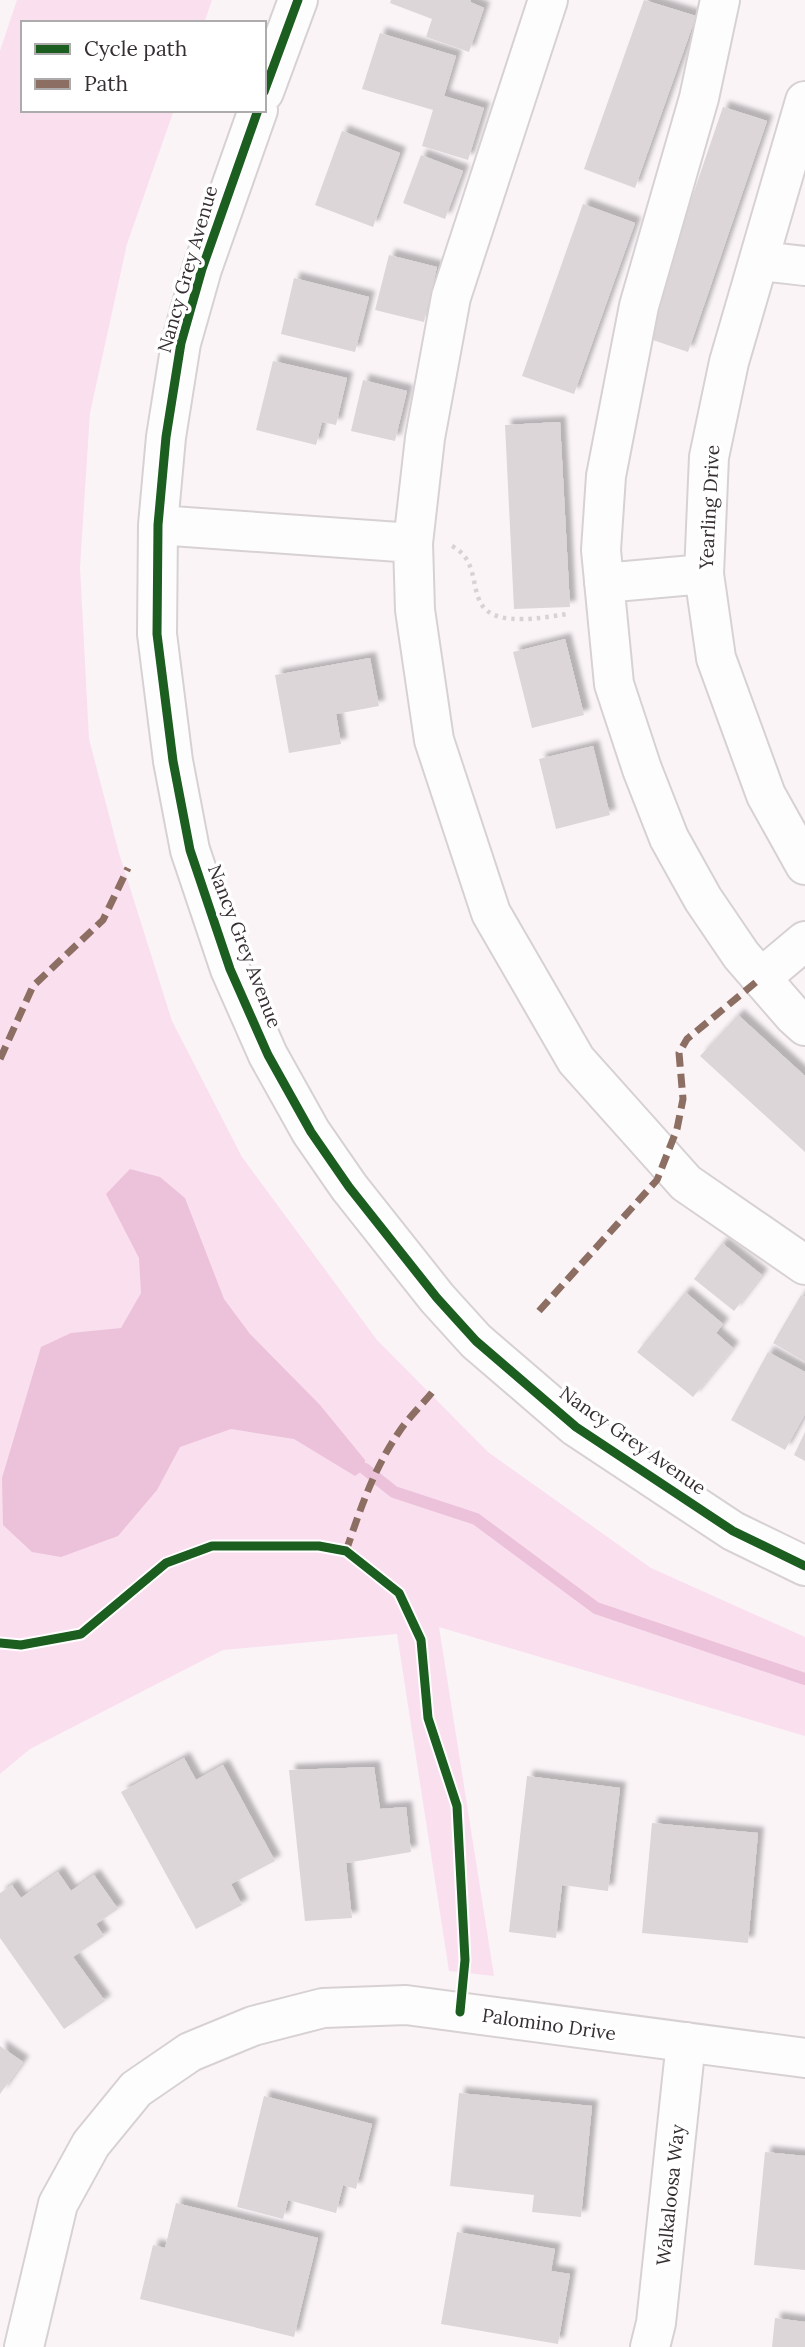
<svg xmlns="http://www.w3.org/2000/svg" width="805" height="2347" viewBox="0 0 805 2347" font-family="Lora,serif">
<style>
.green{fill:#fadfef}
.water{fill:#ecc2da}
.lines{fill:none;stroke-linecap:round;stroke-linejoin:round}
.stream{stroke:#ecc2da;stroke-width:12}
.building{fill:#dcd6d9;filter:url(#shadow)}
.minor-casing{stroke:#d7d1d4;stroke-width:42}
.path{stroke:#d7d3d5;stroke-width:4.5;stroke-dasharray:3.5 5;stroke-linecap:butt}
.minor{stroke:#fefdfe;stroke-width:38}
.quiet{stroke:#8d6e63;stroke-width:7;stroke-dasharray:14 7;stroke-linecap:butt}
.cycleway-casing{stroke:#fff;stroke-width:13}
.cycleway{stroke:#1b5e20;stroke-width:9}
.labels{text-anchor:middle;stroke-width:7;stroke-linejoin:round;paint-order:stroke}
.street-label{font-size:19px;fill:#352e32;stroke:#fff}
</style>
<defs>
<filter id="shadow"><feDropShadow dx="6" dy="-6" stdDeviation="2" flood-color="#0004"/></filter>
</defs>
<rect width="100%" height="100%" fill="#faf4f7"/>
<!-- green -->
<path class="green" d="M17,0H212L204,23H23V110H174L127,244L90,413L80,567L89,739L119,853L172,1021L242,1157L377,1340L488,1452L651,1568L805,1637V1736L439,1627L494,1976L449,1971L397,1634L223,1650L30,1749L0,1774V51Z"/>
<!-- water -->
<path class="water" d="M130,1169L160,1177L185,1198L224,1299L250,1334L320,1405L365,1460V1469L355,1476L294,1439L231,1429L180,1447L157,1490L118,1536L61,1557L32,1552L3,1525L2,1478L41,1347L71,1333L121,1328L141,1293L139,1258L106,1194Z"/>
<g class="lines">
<!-- stream -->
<path class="stream" d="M365,1469L394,1492L476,1519L596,1608L805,1679"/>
</g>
<!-- building -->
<path class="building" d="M391,0H471L470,2L484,8L469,52L426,37L432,19L390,3Z
M644,0L696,16L635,188L584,169Z
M380,33L456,56L444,96L484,108L468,160L422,146L433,110L362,89Z
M723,107L767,121L688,352L644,337Z
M342,131L400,153L373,227L315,205Z
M421,155L463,171L445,219L403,203Z
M583,204L635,223L574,394L522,376Z
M389,255L437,267L424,322L375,310Z
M294,278L369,297L355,352L281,334Z
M273,361L347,378L336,425L322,422L316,445L256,430Z
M363,380L407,391L395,441L351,431Z
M560,422L570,607L514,609L505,425Z
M565,639L584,715L532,728L513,652Z
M370,658L379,706L336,714L341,744L289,753L275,675Z
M593,746L610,815L556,829L539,759Z
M738,1015L805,1076V1152L700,1056Z
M722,1243L762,1275L734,1311L694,1279Z
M685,1292L723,1324L716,1333L733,1348L693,1397L637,1352Z
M801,1295L805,1297V1362L773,1343Z
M768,1352L805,1372V1414L785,1450L731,1420Z
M805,1432V1461L794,1455Z
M184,1758L196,1780L223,1765L275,1861L231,1884L242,1905L196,1929L121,1792Z
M374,1767L380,1809L406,1807L411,1852L346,1863L352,1918L305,1921L289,1770Z
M527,1776L620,1788L608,1891L562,1885L556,1938L509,1932Z
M652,1823L758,1833L748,1943L642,1933Z
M58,1872L71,1891L94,1875L118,1909L96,1924L104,1936L73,1957L105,2001L64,2029L0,1938V1893L12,1885L21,1898Z
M0,2046L23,2062L0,2094Z
M459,2093L592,2106L581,2217L532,2212L534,2195L450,2186Z
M264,2096L372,2124L356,2189L343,2185L336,2213L288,2200L283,2219L237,2207Z
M765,2152L805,2156V2270L754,2265Z
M176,2203L318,2238L294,2337L140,2299L153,2245L165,2248Z
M457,2232L555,2249L551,2271L570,2274L558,2344L441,2324Z
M775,2318L805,2322V2347H772Z"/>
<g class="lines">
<!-- minor casing -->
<g class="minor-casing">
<path id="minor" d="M548,0L451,297L425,438L413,543L415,610L434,740L491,913L576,1060L686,1183L805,1265
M720,0L699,98L639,306L606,476L601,550L614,684L642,769L669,838L703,899L741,955L794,1016L805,1026
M264,92L298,0
M805,101L729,362L709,457L704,574L716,658L766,795L805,865
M258,110L202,269L181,343L166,437L158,525L157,634L173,761L190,850L230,969L268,1055L311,1132L349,1187L437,1298L476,1341L576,1427L733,1531L805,1566
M760,261L805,266
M158,525L413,543
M604,583L704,574
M761,978L805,941
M24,2347L58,2204L91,2144L136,2089L190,2052L253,2026L323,2008L406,2005L805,2058
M650,2347L656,2323L686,2042"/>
</g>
<!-- path -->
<path class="path" d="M452,546C492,567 453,621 523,619C538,619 553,616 567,614"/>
<!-- minor -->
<use href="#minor" class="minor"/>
<!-- quiet -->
<path class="quiet" d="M0,1059L33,986L103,920L128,868
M539,1311L657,1180L677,1129L683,1099L679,1053L687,1039L761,978
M346,1551C360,1510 374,1468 399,1432C409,1417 423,1404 434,1390"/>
<!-- cycleway casing -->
<g class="cycleway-casing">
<path id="cycleway" d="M264,92L298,0
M258,110L202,269L181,343L166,437L158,525L157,634L173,761L190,850L230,969L268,1055L311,1132L349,1187L437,1298L476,1341L576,1427L733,1531L805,1566
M0,1643L21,1645L81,1634L166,1563L212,1546H319L346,1551L399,1593L421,1640L428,1718L457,1806L465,1960L460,2012"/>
</g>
<!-- cycleway -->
<use href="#cycleway" class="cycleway"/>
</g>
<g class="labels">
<!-- street labels -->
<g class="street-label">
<text transform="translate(187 269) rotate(-74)" y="7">Nancy Grey Avenue</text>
<text transform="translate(709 507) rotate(-87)" y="7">Yearling Drive</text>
<text transform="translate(245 946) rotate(69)" y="7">Nancy Grey Avenue</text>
<text transform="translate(633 1440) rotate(35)" y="7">Nancy Grey Avenue</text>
<text transform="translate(549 2024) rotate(8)" y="7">Palomino Drive</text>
<text transform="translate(670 2195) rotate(-84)" y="7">Walkaloosa Way</text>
</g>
</g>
<!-- legend -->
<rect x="21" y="21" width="245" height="91" fill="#ffffff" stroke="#aeabad" stroke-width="2"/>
<rect x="35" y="44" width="35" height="10" fill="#1b5e20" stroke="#aeabad" stroke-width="2"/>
<text x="84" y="56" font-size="21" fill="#352e32">Cycle path</text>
<rect x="35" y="79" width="35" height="10" fill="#8d6e63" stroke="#aeabad" stroke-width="2"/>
<text x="84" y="91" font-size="21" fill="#352e32">Path</text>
</svg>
